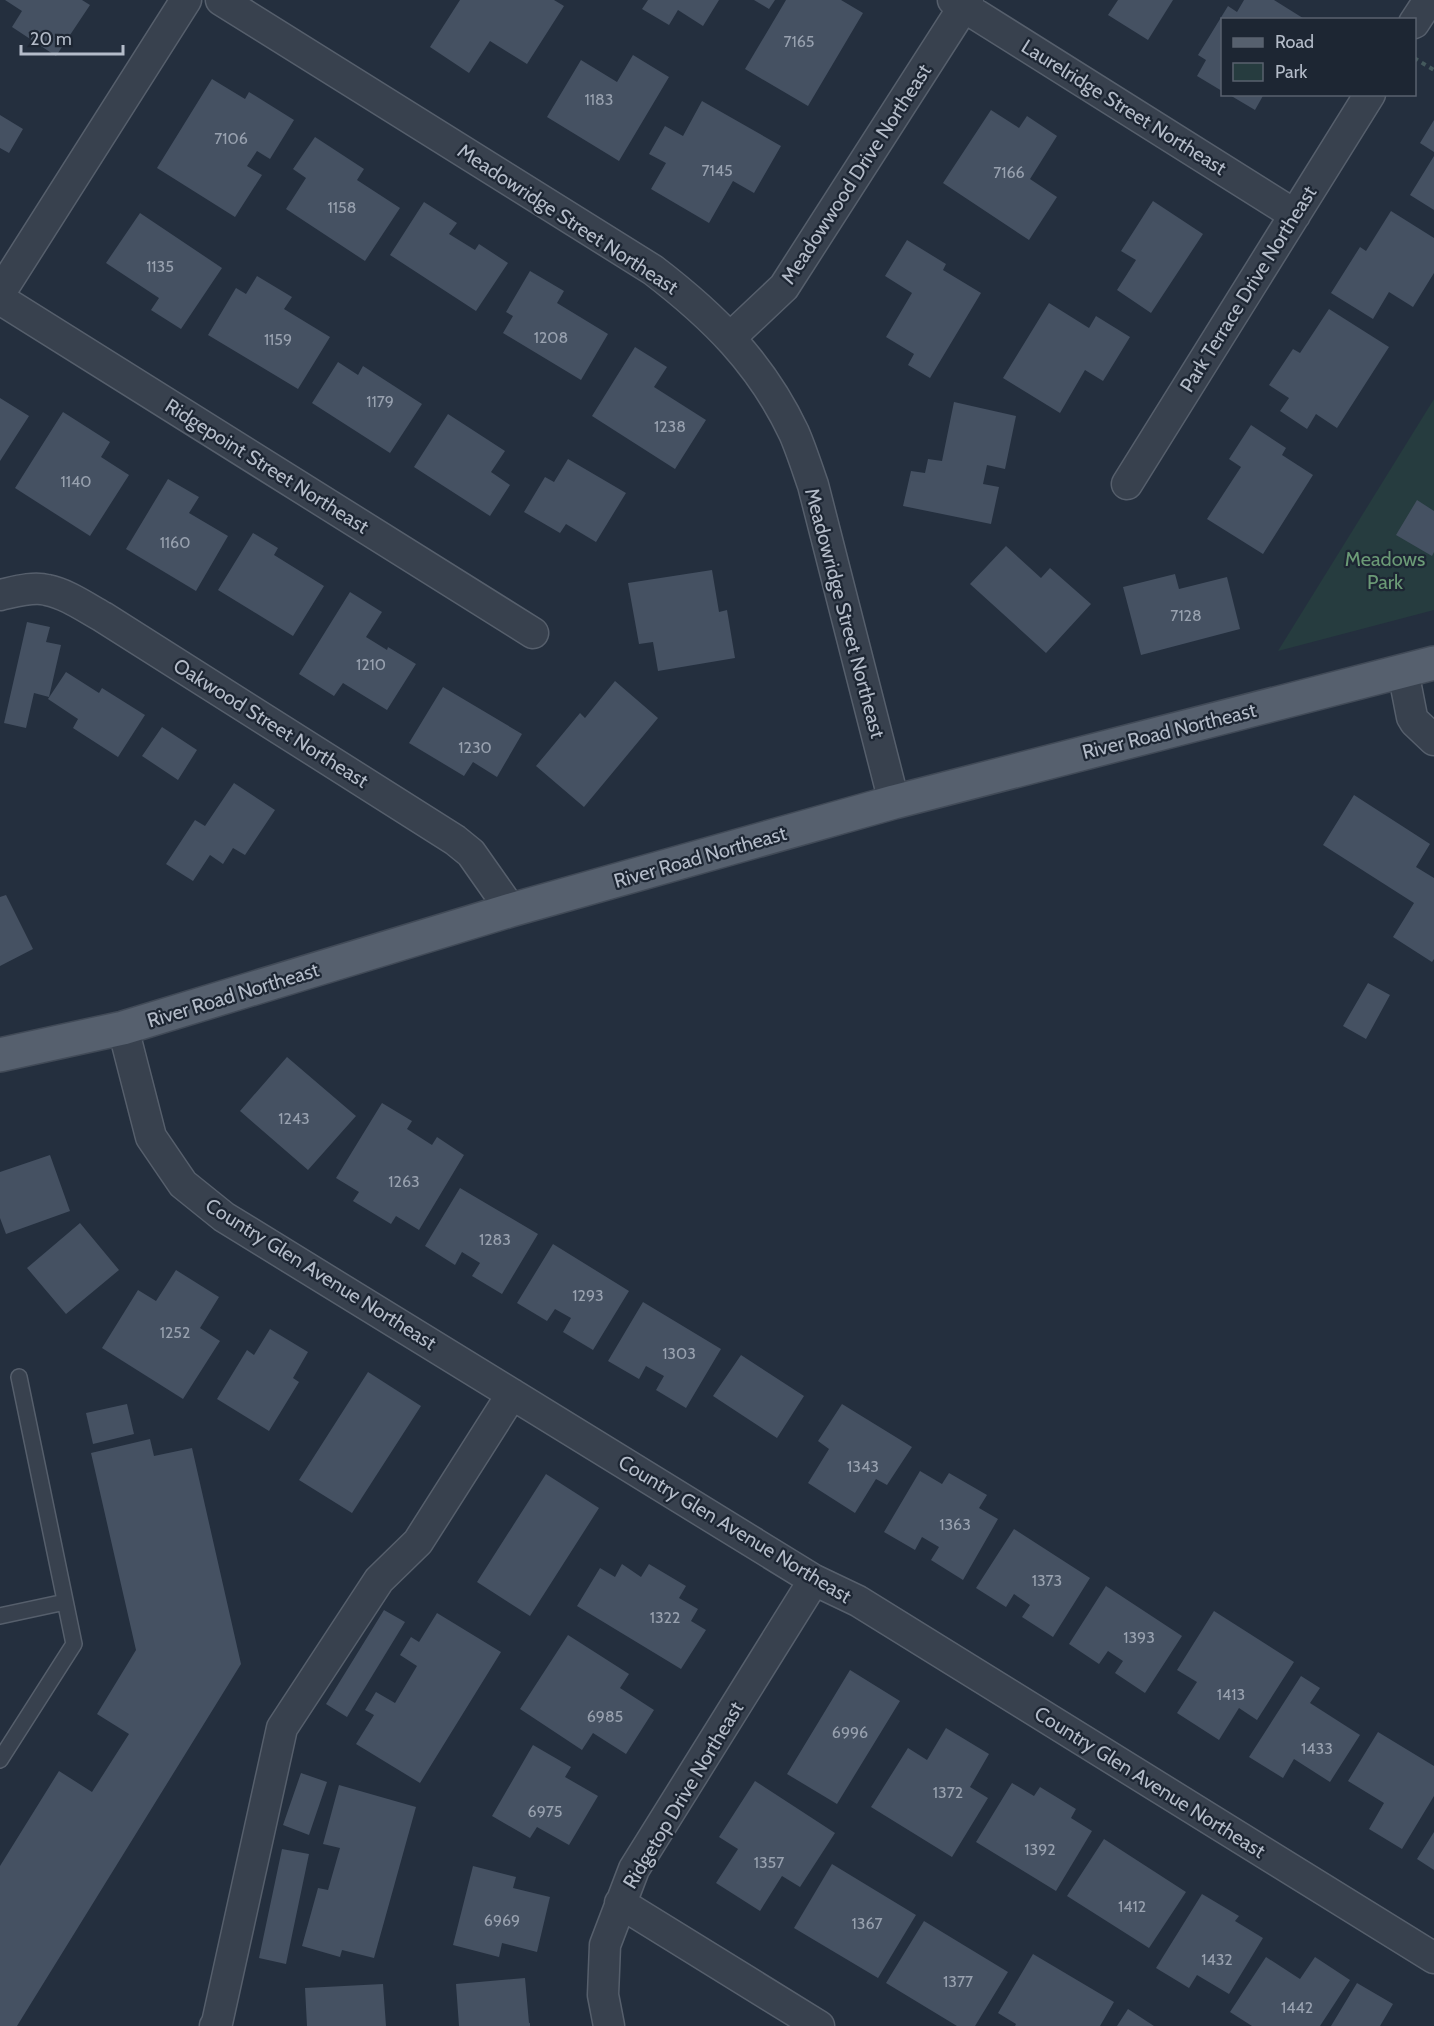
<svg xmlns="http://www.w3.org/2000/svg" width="1434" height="2026" viewBox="0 0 1434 2026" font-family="Cabin,sans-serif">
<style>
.green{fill:#263c3f}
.building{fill:#455162}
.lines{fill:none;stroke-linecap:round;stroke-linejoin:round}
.lane-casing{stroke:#565f6c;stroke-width:18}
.street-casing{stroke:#565f6c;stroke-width:33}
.primary-casing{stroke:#414a57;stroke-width:36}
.path{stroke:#44595c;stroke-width:4;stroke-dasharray:4.5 4.5;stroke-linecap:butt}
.lane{stroke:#38414e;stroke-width:15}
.street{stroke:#38414e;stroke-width:30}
.primary{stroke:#56606e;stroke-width:33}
.labels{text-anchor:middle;stroke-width:4.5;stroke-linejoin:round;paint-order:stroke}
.number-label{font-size:16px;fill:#98a1af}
.street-label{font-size:20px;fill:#b4bcc9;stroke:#1d2633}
.park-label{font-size:20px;fill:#6b9a76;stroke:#1d2633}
</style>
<rect width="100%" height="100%" fill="#242f3e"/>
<!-- green -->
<path class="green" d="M1434,399V610L1278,651Z"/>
<!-- building -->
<path class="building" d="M5,0H82L90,5L56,56L12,27L22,11Z
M460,0H554L564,6L527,64L490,41L469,73L430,47Z
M648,0H719L703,26L678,10L669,25L642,9Z
M754,0H775L769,9Z
M786,0H841L863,13L808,106L745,69Z
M1118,0H1173L1148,40L1108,15Z
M1244,0H1274L1306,20H1222V91L1197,76L1206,60L1198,55L1228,6L1237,12Z
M633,55L669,77L619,161L547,117L581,60L617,82Z
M212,79L245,99L249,92L294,120L270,159L257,151L247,166L262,175L235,217L157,168Z
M1228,94H1264L1255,110Z
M702,101L781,146L754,193L733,181L709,223L651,189L666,163L649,154L665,126L683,136Z
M991,110L1019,128L1027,116L1057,136L1030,179L1057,197L1029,240L943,183Z
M0,115L23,129L9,153L0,148Z
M1434,120V152L1420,143Z
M315,137L364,169L357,180L400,208L365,261L286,209L306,178L293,169Z
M1434,156V210L1410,195Z
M1153,201L1203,234L1151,313L1117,290L1136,260L1121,251Z
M424,202L457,223L449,234L475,250L479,244L508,263L476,311L390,255Z
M1391,211L1434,238V273L1413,307L1389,292L1373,319L1331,293L1360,247L1366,251Z
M140,213L222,268L181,329L151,310L159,298L106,263Z
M907,240L946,264L943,270L981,293L930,378L908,365L914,354L886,337L912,293L885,276Z
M530,271L564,291L557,303L608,334L581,380L503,333L513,316L506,312Z
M257,276L292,297L284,309L330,337L298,389L208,335L236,288L246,294Z
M1049,303L1089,328L1096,316L1130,337L1103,381L1085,370L1060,413L1003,378Z
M1329,309L1389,347L1337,428L1316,414L1307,429L1280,411L1289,398L1269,385L1293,349L1300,353Z
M635,347L667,367L654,387L706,420L675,469L592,416Z
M338,362L358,375L363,366L422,404L390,453L312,403Z
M0,398L29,416L0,461Z
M954,402L1016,416L1005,469L987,465L983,484L999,487L991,524L903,506L911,471L925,473L928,459L942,461Z
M63,412L110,442L101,457L129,475L90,536L15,488Z
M448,414L505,451L491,472L510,485L490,516L414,467Z
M1251,425L1286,448L1282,455L1313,475L1263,554L1207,519L1241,467L1229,459Z
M568,459L626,493L596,542L566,524L560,533L524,512L545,477L554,482Z
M168,479L199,497L189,513L228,536L196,591L126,549Z
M1417,500L1434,511V552L1432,556L1396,535Z
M253,533L278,548L274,555L324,586L293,636L218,590Z
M1006,546L1041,578L1050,568L1091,604L1046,653L970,584Z
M712,570L719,612L727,610L735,658L658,671L653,642L639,644L628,583Z
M1175,574L1179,589L1227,577L1240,629L1141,655L1123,587Z
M350,592L382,612L366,637L387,650L388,647L416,664L387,710L343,683L334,696L299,674Z
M27,622L50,627L46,642L61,645L49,697L34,693L26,728L4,723Z
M66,672L99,693L102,688L145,715L118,757L73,728L78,719L48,699Z
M615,681L658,718L584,807L536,766L580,713L585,718Z
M443,687L522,734L497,777L473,762L464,776L409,743Z
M162,727L197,750L178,780L142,756Z
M234,783L275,810L245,855L233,848L223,864L210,855L193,881L166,864L195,820L205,826Z
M1354,795L1430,844L1416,867L1434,878V959L1432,962L1393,937L1414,903L1323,845Z
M6,895L33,949L0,966V897Z
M1368,983L1390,995L1366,1039L1343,1026Z
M287,1057L356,1116L308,1170L240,1111Z
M382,1103L412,1121L407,1129L432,1145L437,1137L464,1155L419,1230L396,1216L391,1224L353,1201L359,1192L336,1178Z
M50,1155L70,1211L6,1234L0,1218V1172Z
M460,1188L538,1234L502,1294L472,1276L480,1263L462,1252L455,1265L425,1246Z
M80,1223L119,1270L66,1314L27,1268Z
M553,1244L629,1291L593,1350L563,1332L571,1318L555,1309L547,1321L517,1303Z
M176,1270L219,1297L200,1328L220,1341L183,1399L102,1348L138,1290L156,1301Z
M643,1302L721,1349L686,1408L656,1390L664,1376L646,1366L639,1379L608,1361Z
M270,1329L308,1352L293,1378L299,1382L269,1431L217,1399L247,1350L254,1355Z
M741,1355L804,1396L777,1438L713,1396Z
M368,1372L421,1406L352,1513L299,1480Z
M127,1404L134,1434L93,1444L86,1413Z
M842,1404L912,1447L887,1485L876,1479L855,1513L808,1483L829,1449L818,1441Z
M150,1439L154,1456L192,1448L241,1664L17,2026H0V1866L59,1771L92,1792L129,1734L97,1714L136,1650L91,1453Z
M920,1471L942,1484L949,1473L987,1495L979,1508L998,1519L963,1580L931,1560L939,1547L922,1537L915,1550L884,1532Z
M546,1474L599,1508L530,1616L477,1582Z
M1014,1529L1090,1578L1053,1637L1022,1617L1030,1605L1014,1594L1006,1607L976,1588Z
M622,1564L641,1577L649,1564L686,1586L679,1598L698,1609L691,1621L706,1630L681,1669L577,1606L600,1568L615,1577Z
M1106,1586L1182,1636L1145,1693L1115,1673L1123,1661L1108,1651L1099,1664L1069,1644Z
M384,1610L405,1622L347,1717L326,1704Z
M1214,1611L1294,1662L1257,1720L1239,1708L1219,1740L1177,1713L1197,1682L1177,1670Z
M437,1613L501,1652L420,1783L356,1744L374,1715L365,1710L376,1692L395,1703L417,1666L400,1655L411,1637L419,1642Z
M568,1635L629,1674L620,1688L654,1710L626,1754L593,1733L582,1750L520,1709Z
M850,1670L900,1701L837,1804L787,1774Z
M1301,1676L1320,1688L1310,1703L1360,1735L1330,1782L1294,1759L1283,1778L1249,1757Z
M946,1728L989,1754L970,1787L988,1798L952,1857L871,1807L908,1748L927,1760Z
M1378,1732L1434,1766V1796L1402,1849L1369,1829L1384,1803L1348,1781Z
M533,1745L571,1767L565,1777L598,1796L569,1845L537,1827L530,1838L492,1816Z
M301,1773L327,1782L309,1835L283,1825Z
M755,1781L835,1833L800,1887L782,1876L760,1911L716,1883L738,1849L719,1837Z
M1012,1783L1034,1796L1040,1787L1076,1809L1071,1818L1092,1831L1056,1891L976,1842Z
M339,1785L416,1807L374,1958L342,1950L340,1957L302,1946L318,1888L328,1890L340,1848L323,1844Z
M1434,1832V1870L1417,1859Z
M1104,1839L1186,1892L1149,1948L1067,1896Z
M282,1849L309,1854L286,1964L259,1958Z
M832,1864L916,1915L878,1978L794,1928Z
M473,1866L516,1877L513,1888L550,1897L537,1952L502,1943L499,1957L453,1945Z
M1202,1894L1239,1916L1235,1921L1263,1938L1229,1994L1197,1975L1189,1988L1156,1968Z
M924,1921L1008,1972L975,2026H957L886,1983Z
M1033,1954L1114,2002L1100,2026H1015L1016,2024L998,2013Z
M1266,1957L1300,1979L1315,1957L1350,1980L1320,2026H1252L1230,2012Z
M525,1978L529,2023H530V2026H459L456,1984Z
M1357,1983L1393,2004L1380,2026H1331Z
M383,1984L386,2026H307L305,1988Z
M1128,2009L1154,2026H1117Z"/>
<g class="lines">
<!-- lane casing -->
<g class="lane-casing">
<path id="lane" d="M0,1616L65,1602
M0,1760L74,1644L19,1377"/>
</g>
<!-- street casing -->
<g class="street-casing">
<path id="street" d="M221,0L653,270C713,316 761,363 794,433C801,449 807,468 813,485L894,802
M953,0L1295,215
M1414,23L1429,0
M0,293L186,0
M0,299L533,633
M731,337L784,287L968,0
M1127,484L1370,94
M0,595C14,592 33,586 47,590C67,594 85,607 103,617L455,840L471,853L511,910
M1403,671L1412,717L1415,722L1434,740
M123,1028L151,1137L183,1184L224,1217L814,1580L858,1601L1434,1958
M620,1903L819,2026
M215,2026L217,2023L282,1728L379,1580L418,1542L512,1394
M609,2026L603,1995L605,1945L634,1869L814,1580"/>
</g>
<!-- primary casing -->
<g class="primary-casing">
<path id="primary" d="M0,1055L123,1028L511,910L894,802L1434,663"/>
</g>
<!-- path -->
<path class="path" d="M1414,58L1434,70"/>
<!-- lane -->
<use href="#lane" class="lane"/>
<!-- street -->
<use href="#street" class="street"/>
<!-- primary -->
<use href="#primary" class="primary"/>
</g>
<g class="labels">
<!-- number labels -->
<g class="number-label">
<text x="799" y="47">7165</text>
<text x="599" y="105">1183</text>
<text x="231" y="144">7106</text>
<text x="717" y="176">7145</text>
<text x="1009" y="178">7166</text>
<text x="342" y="213">1158</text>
<text x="160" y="272">1135</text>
<text x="551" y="343">1208</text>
<text x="278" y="345">1159</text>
<text x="380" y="407">1179</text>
<text x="670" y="432">1238</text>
<text x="76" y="487">1140</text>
<text x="175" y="548">1160</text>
<text x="1186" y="621">7128</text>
<text x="371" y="670">1210</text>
<text x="475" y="753">1230</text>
<text x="294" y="1124">1243</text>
<text x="404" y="1187">1263</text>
<text x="495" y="1245">1283</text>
<text x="588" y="1301">1293</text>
<text x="175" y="1338">1252</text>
<text x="679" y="1359">1303</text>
<text x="863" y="1472">1343</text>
<text x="955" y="1530">1363</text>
<text x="1047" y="1586">1373</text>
<text x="665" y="1623">1322</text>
<text x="1139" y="1643">1393</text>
<text x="1231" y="1700">1413</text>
<text x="605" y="1722">6985</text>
<text x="850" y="1738">6996</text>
<text x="1317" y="1754">1433</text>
<text x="948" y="1798">1372</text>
<text x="545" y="1817">6975</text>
<text x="1040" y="1855">1392</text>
<text x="769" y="1868">1357</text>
<text x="1132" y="1912">1412</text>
<text x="502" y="1926">6969</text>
<text x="867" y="1929">1367</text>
<text x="1217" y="1965">1432</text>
<text x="958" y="1987">1377</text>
<text x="1297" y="2013">1442</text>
</g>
<!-- street labels -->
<g class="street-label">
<text transform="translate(1124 107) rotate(32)" y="7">Laurelridge Street Northeast</text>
<text transform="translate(856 174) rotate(-57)" y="7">Meadowwood Drive Northeast</text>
<text transform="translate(568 219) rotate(33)" y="7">Meadowridge Street Northeast</text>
<text transform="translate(1248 289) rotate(-58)" y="7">Park Terrace Drive Northeast</text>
<text transform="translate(267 466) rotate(32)" y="7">Ridgepoint Street Northeast</text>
<text transform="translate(845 613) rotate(75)" y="7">Meadowridge Street Northeast</text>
<text transform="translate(271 723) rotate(32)" y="7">Oakwood Street Northeast</text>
<text transform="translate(1169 731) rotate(-14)" y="7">River Road Northeast</text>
<text transform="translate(700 857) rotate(-16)" y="7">River Road Northeast</text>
<text transform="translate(233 995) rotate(-17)" y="7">River Road Northeast</text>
<text transform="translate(321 1274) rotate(32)" y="7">Country Glen Avenue Northeast</text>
<text transform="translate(735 1529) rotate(31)" y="7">Country Glen Avenue Northeast</text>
<text transform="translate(1150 1782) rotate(32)" y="7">Country Glen Avenue Northeast</text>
<text transform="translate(683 1795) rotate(-59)" y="7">Ridgetop Drive Northeast</text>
</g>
<!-- park labels -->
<g class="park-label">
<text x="1385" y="566">Meadows<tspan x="1385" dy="23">Park</tspan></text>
</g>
</g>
<!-- legend -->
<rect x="1221" y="18" width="195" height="78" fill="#1d2633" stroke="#59626f" stroke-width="1.5"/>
<rect x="1233" y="38" width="30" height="9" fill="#56606e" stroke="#59626f" stroke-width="1.5"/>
<text x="1275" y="48" font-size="18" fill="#b4bcc9">Road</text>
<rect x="1233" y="63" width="30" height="18" fill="#263c3f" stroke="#59626f" stroke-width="1.5"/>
<text x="1275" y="78" font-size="18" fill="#b4bcc9">Park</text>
<!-- scale -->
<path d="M21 45v9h102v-9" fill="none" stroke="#b4bcc9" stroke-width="3"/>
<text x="30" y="45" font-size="18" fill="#b4bcc9" stroke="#1d2633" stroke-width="4.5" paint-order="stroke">20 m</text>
</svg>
